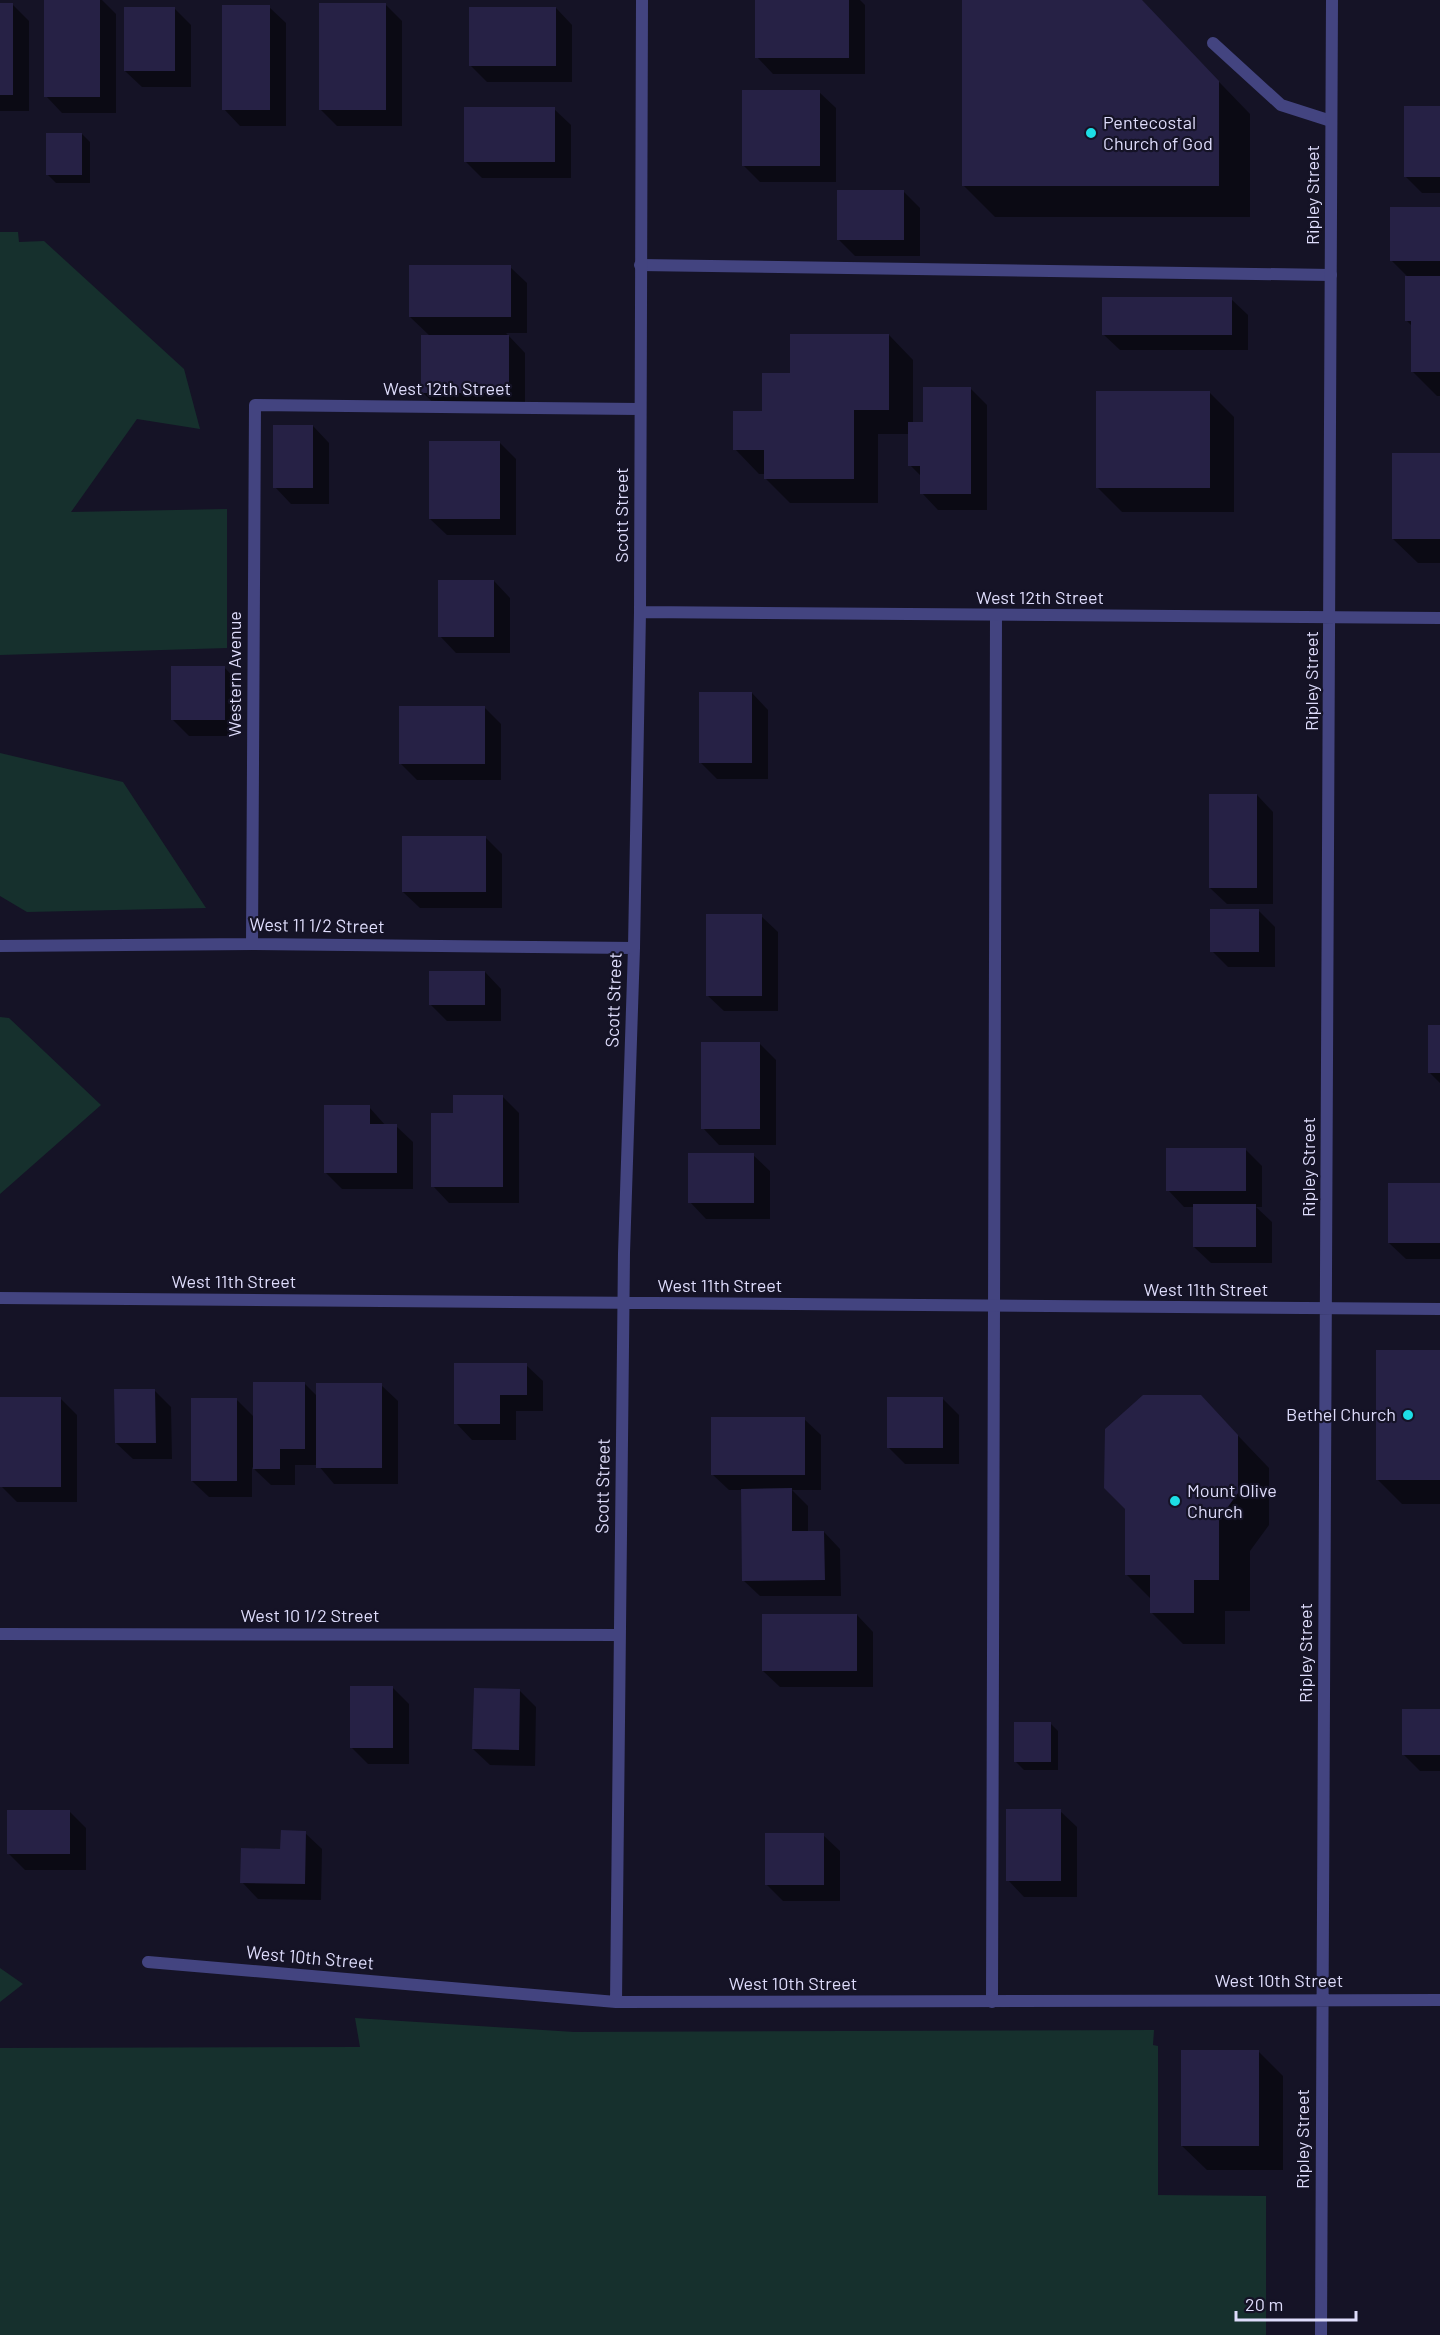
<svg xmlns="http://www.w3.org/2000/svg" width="1440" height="2335" viewBox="0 0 1440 2335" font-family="Barlow,sans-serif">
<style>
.green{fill:#16302d}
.shadow{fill:#0007}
.building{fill:#262145}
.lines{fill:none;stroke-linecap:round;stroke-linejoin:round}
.service{stroke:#434480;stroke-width:12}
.minor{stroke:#434480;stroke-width:12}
.poi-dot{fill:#1ddee6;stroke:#151326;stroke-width:2}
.labels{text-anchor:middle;stroke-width:4.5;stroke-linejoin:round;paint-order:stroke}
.poi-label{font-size:18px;fill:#dedcfb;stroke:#151326;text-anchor:start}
.street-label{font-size:18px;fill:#dedcfb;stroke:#151326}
</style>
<rect width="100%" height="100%" fill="#151326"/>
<!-- green -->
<path class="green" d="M0,232H18L19,242L44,241L184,369L200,429L137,419L71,512L227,509V648L0,655Z
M0,753L123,782L206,908L27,912L0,896Z
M0,1017L9,1018L101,1105L0,1194Z
M0,1968L23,1984L0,2002Z
M355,2018L574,2032L1154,2030L1153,2045L1158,2046V2195L1266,2196V2335H0V2048L360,2047Z"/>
<!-- shadow -->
<path class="shadow" d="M45,0H102L116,14V113H62L46,96Z
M757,0H860L865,5V74H773L757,57Z
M964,0H1140L1250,114V217H995L963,185Z
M0,4H12L29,21V111H0Z
M385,4L402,21V126H337L320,109Z
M269,7L286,23V126H240L224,109Z
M174,8L191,25V87H142L125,71Z
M556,8L572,25V82H487L470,65Z
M819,92L836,108V182H760L743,165Z
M1440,108V193H1422L1405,176Z
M554,109L571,125V178H482L465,161Z
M82,134L90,142V183H56L48,175Z
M903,191L920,208V256H855L838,239Z
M1440,209V396H1437L1412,371V326L1407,321V276L1392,261Z
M510,267L527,283V333H506L525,353V408H439L422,392L430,336L410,317Z
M1231,299L1248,315V350H1120L1103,334Z
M889,335L913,360V423H924L971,389L987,405V510H938L922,493V477L910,465V434H878V503H790L766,479V474H759L735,449L791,374Z
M1210,393L1234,417V512H1122L1098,488Z
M313,426L329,443V504H291L275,487Z
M499,442L516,459V535H447L430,519Z
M1440,454V563H1418L1393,539Z
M494,581L510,598V653H456L440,636Z
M224,667L240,684V736H189L172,719Z
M752,693L768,710V779H717L700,762Z
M485,708L501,724V780H417L401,764Z
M1257,795L1273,812V904H1227L1210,888Z
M486,838L502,854V908H420L403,892Z
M1258,910L1275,927V967H1228L1212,951Z
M761,916L778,932V1011H724L707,995Z
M485,972L501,989V1021H447L430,1004Z
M1440,1026V1083L1430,1073Z
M760,1044L776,1060V1145H719L703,1128Z
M502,1096L519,1113V1203H449L433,1186L454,1115Z
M369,1107L386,1126H396L413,1142V1189H342L326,1173Z
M1246,1150L1262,1166V1207H1256L1272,1222V1263H1211L1194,1247V1207H1184L1168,1190Z
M753,1155L770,1171V1219H706L690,1202Z
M1440,1184V1259H1406L1389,1243Z
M1440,1352V1504H1402L1377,1479Z
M526,1365L543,1381V1411H516V1440H472L456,1423Z
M304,1383L318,1397L381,1385L398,1401V1484H334L318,1465H295V1485H271L252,1467V1497H209L192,1481L236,1399L255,1418Z
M154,1390L171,1407L172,1459H133L116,1443Z
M1200,1396L1269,1468V1525L1250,1551V1611H1225V1644H1183L1151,1612V1599L1126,1574Z
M60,1398L77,1415V1502H17L1,1486Z
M942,1398L959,1415V1464H905L888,1447Z
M804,1419L821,1435V1490H792L808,1506V1532H824L840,1549L841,1596H760L743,1580L742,1490H729L712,1474Z
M857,1615L873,1632V1687H780L763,1671Z
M392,1687L409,1704V1764H368L351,1747Z
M520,1691L536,1707L535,1766L490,1765L473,1749Z
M1440,1711V1771H1420L1403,1754Z
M1050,1723L1058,1731V1770H1024L1016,1762Z
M1060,1811L1077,1827V1897H1024L1008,1880Z
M70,1812L86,1828V1870H25L9,1854Z
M305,1833L322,1849L321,1900L258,1899L242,1882Z
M823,1835L840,1851V1901H783L766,1884Z
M1258,2051L1283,2076V2170H1207L1182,2146Z"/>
<!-- building -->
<path class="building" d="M44,0H100V97H44Z
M755,0H849V58H755Z
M962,0H1142L1219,81V186H962Z
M0,3H13V95H0Z
M319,3H386V110H319Z
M222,5H270V110H222Z
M124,7H175V71H124Z
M469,7H556V66H469Z
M742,90H820V166H742Z
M1404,106H1440V177H1404Z
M464,107H555V162H464Z
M46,133H82V175H46Z
M837,190H904V240H837Z
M1390,207H1440V261H1390Z
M409,265H511V317H409Z
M1405,276H1440V372H1411V321H1405Z
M1102,297H1232V335H1102Z
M790,334H889V410H854V479H764V450H733V411H762V373H790Z
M421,335H509V393H421Z
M923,387H971V494H920V466H908V422H923Z
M1096,391H1210V488H1096Z
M273,425H313V488H273Z
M429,441H500V519H429Z
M1392,453H1440V539H1392Z
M438,580H494V637H438Z
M171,666H225V720H171Z
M699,692H752V763H699Z
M399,706H485V764H399Z
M1209,794H1257V888H1209Z
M402,836H486V892H402Z
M1210,909H1259V952H1210Z
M706,914H762V996H706Z
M429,971H485V1005H429Z
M1428,1025H1440V1073H1428Z
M701,1042H760V1129H701Z
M453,1095H503V1187H431V1113H453Z
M324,1105H370V1124H397V1173H324Z
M1166,1148H1246V1191H1166Z
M688,1153H754V1203H688Z
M1388,1183H1440V1243H1388Z
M1193,1204H1256V1247H1193Z
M1376,1350H1440V1480H1376Z
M454,1363H527V1395H500V1424H454Z
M253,1382H305V1449H280V1469H253Z
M316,1383H382V1468H316Z
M114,1389H155L156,1443H115Z
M1143,1395H1201L1238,1435V1493L1219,1519V1580H1194V1613H1150V1575H1125V1509L1104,1488L1105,1429Z
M0,1397H61V1487H0Z
M887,1397H943V1448H887Z
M191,1398H237V1481H191Z
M711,1417H805V1475H711Z
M792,1488V1531H824L825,1580L742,1581L741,1489Z
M762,1614H857V1671H762Z
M350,1686H393V1748H350Z
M474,1688L520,1689L519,1750L472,1749Z
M1402,1709H1440V1755H1402Z
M1014,1722H1051V1762H1014Z
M1006,1809H1061V1881H1006Z
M7,1810H70V1854H7Z
M281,1830L306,1831L305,1884L240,1883L241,1848L280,1849Z
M765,1833H824V1885H765Z
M1181,2050H1259V2146H1181Z"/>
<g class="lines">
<!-- service -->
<path class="service" d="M1213,43L1281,105L1331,121
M640,265L1331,275
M992,2002L996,616"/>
<!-- minor -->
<path class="minor" d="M640,612L1440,618
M252,944L255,405L639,409
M0,946L252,944L634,948
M0,1298L1440,1309
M0,1634L619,1635
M148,1962L616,2002L1440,2000
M616,2002L624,1253L634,948L640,612L642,0
M1321,2335L1332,0"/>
</g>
<!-- markers -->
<g class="poi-dot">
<circle cx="1091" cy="133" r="6"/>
<circle cx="1408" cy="1415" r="6"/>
<circle cx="1175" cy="1501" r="6"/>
</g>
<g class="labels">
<!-- poi labels -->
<g class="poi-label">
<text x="1103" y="129">Pentecostal<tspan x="1103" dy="21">Church of God</tspan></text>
<text x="1396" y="1421" text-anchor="end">Bethel Church</text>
<text x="1187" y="1497">Mount Olive<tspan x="1187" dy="21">Church</tspan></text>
</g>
<!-- street labels -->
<g class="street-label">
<text transform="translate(1313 195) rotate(-90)" y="6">Ripley Street</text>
<text x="447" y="395">West 12th Street</text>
<text transform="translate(622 515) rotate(-90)" y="6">Scott Street</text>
<text x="1040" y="604">West 12th Street</text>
<text transform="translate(235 674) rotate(-90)" y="6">Western Avenue</text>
<text transform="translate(1312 681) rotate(-90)" y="6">Ripley Street</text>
<text transform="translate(317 926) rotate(1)" y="6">West 11 1/2 Street</text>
<text transform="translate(614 1000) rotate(-88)" y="6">Scott Street</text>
<text transform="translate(1309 1167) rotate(-90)" y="6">Ripley Street</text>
<text x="234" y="1288">West 11th Street</text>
<text x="720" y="1292">West 11th Street</text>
<text x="1206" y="1296">West 11th Street</text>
<text transform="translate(603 1486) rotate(-89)" y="6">Scott Street</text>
<text x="310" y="1622">West 10 1/2 Street</text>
<text transform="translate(1306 1653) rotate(-90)" y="6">Ripley Street</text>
<text transform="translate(310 1958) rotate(5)" y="6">West 10th Street</text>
<text x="1279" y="1987">West 10th Street</text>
<text x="793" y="1990">West 10th Street</text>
<text transform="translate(1303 2139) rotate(-90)" y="6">Ripley Street</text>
</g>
</g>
<!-- scale -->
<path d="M1236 2311v9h120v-9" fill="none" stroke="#dedcfb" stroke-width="3"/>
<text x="1245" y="2311" font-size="18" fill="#dedcfb" stroke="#151326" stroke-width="4.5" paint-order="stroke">20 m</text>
</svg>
